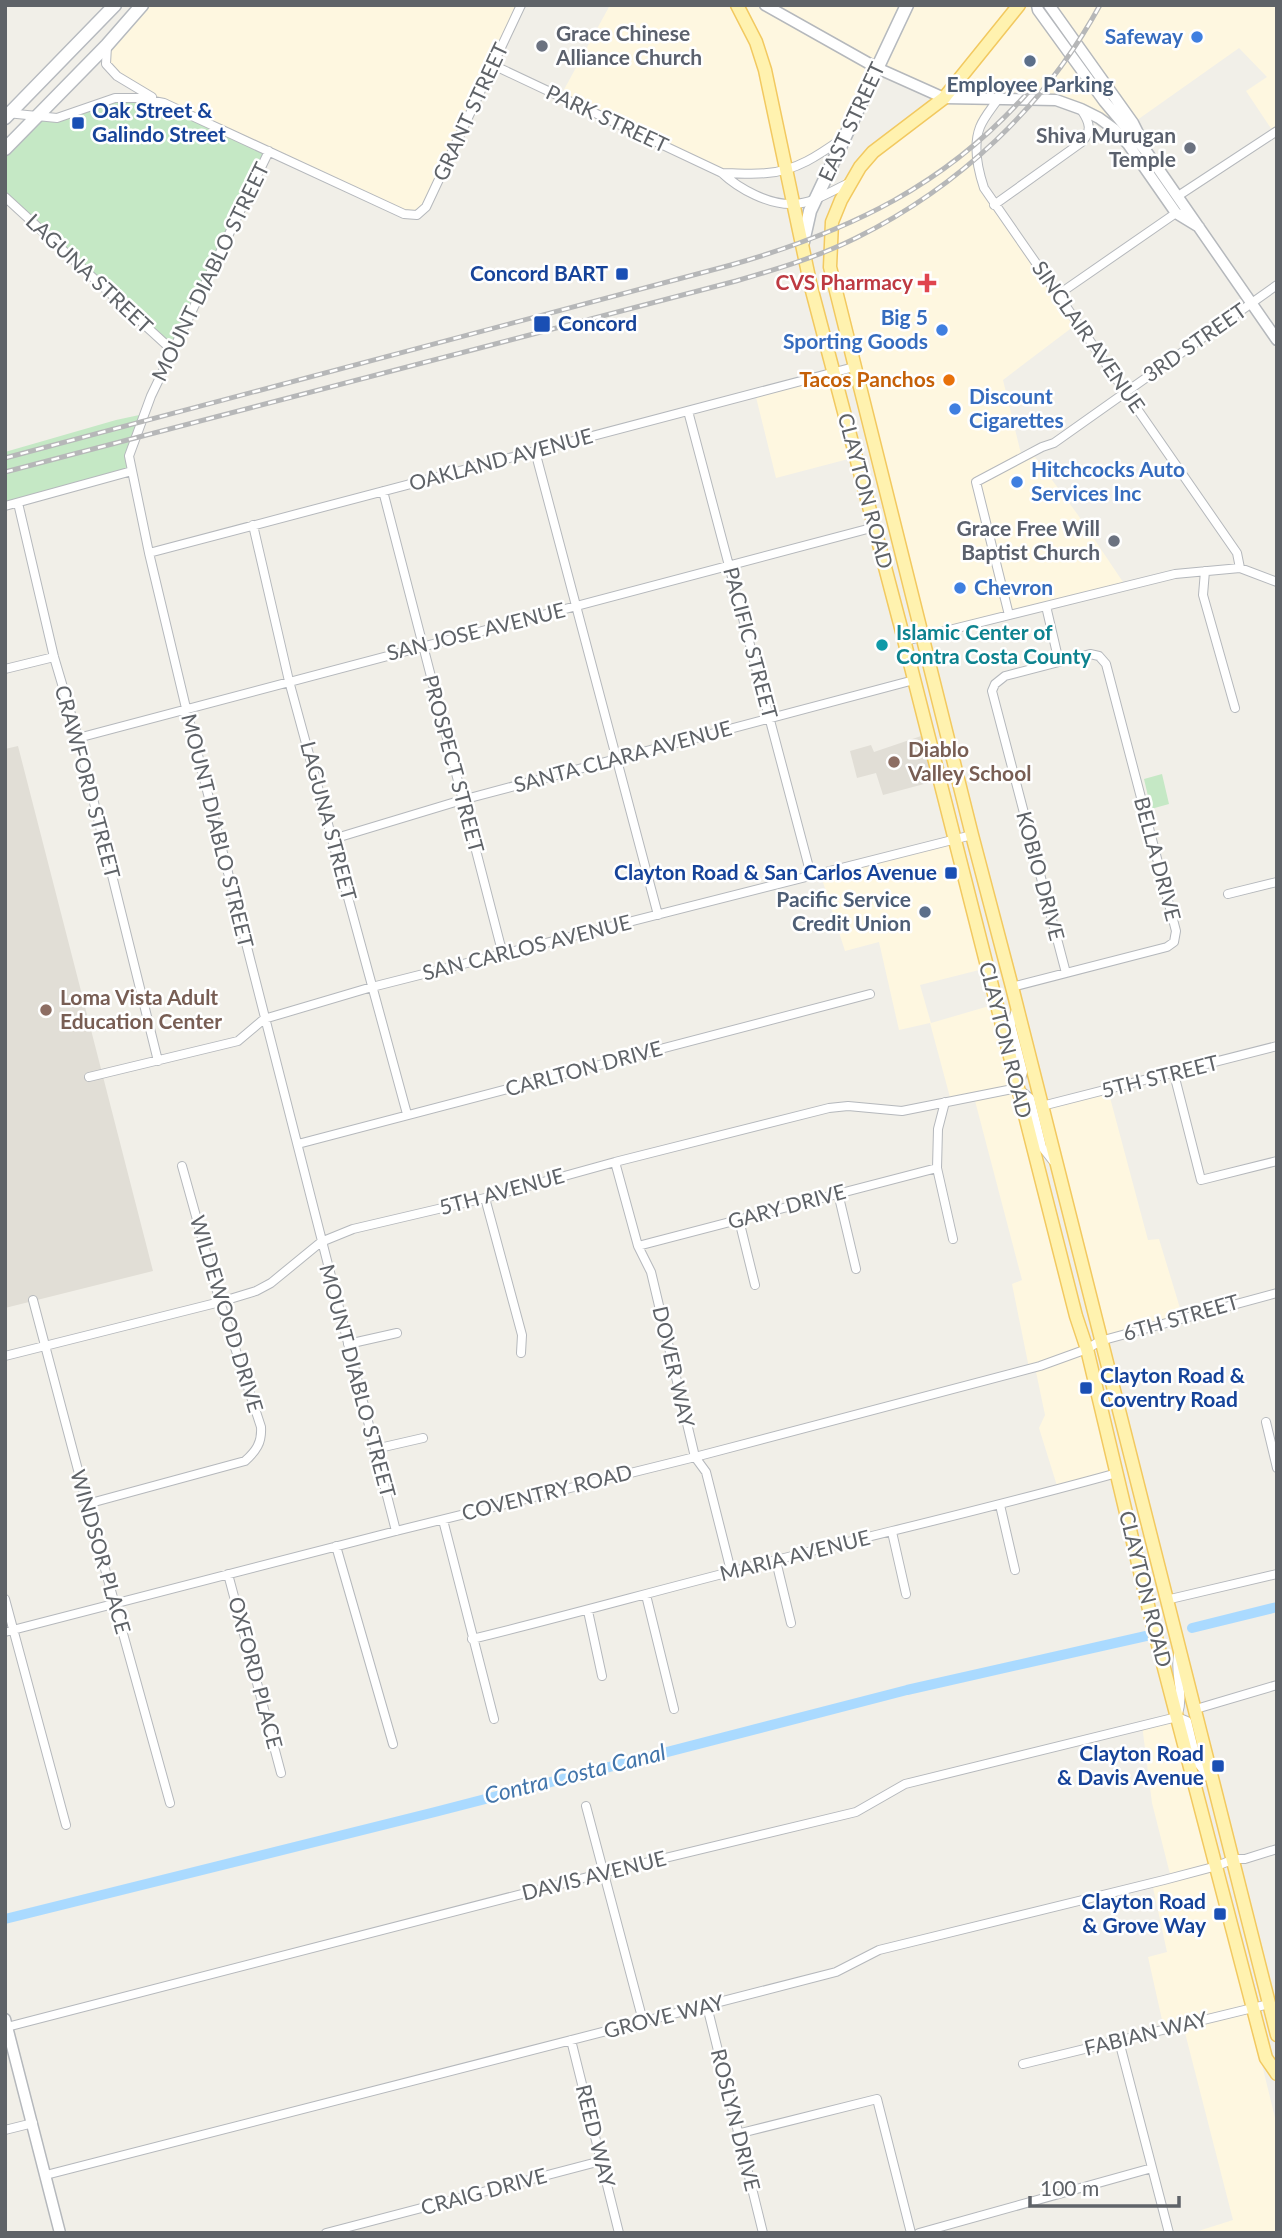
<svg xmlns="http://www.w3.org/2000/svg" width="1282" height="2238" viewBox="0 0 1282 2238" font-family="Lato,sans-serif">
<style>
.commercial{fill:#fef7e0}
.education{fill:#e1ded6}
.green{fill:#c5e8c5}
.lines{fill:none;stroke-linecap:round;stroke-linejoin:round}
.canal{stroke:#aadaff;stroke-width:10}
.minor-casing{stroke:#b5b8bc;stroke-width:10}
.tertiary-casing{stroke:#b5b8bc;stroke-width:13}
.secondary-casing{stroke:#b6babf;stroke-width:15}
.primary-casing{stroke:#f2c960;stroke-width:15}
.minor{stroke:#fff;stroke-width:8}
.tertiary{stroke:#fff;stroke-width:10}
.secondary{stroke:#fff;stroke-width:12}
.primary{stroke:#fff2af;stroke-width:12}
.rail-casing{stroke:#b6b7b8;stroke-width:5}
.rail{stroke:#fff;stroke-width:2.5;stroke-dasharray:8;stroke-linecap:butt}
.shop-dot{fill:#3f7fe0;stroke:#fff;stroke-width:2.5}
.worship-dot{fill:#6b7280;stroke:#fff;stroke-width:2.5}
.service-dot{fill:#5c6f8a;stroke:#fff;stroke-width:2.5}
.transit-dot{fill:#1a4fb4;stroke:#fff;stroke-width:2.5}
.health-dot{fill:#e0444e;stroke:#fff;stroke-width:2.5}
.food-dot{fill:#e8710a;stroke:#fff;stroke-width:2.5}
.culture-dot{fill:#0f9aa8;stroke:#fff;stroke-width:2.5}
.education-dot{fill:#8d6e63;stroke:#fff;stroke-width:2.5}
.labels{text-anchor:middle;stroke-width:5;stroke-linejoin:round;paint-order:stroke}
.worship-label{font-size:21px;font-weight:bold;fill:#5b616d;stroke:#fff;text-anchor:end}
.shop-label{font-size:21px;font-weight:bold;fill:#366cbe;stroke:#fff;text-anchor:start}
.service-label{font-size:21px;font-weight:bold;fill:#4e5e75;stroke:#fff}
.transit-label{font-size:21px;font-weight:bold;fill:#164399;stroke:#fff;text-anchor:end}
.street-label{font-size:21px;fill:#5f6368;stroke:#fff}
.health-label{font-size:21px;font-weight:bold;fill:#be3a42;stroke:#fff;text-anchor:end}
.food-label{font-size:21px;font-weight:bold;fill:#c56008;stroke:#fff;text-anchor:end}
.culture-label{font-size:21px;font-weight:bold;fill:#0d838f;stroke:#fff;text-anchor:start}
.education-label{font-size:21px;font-weight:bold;fill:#785e54;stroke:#fff;text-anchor:start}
.water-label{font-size:23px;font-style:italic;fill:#4174aa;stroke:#fff}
</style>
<rect width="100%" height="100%" fill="#f1efe8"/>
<!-- commercial -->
<path class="commercial" d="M142,5H521L449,160L417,215L404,214L164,103L106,64L107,45Z
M610,5H1277V131L1274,133L1246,91L1267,77L1239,48L1133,123L1114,129L1067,104L998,99L978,136L984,188L1078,323L1003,380L1022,458L1032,453L1078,515L1125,585L923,636L830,241L860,167L943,99L878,68L845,137L786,169L722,173L560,97Z
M833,372L856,457L776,478L755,393Z
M953,839L987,968L920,985L931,1023L996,1004L1117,1473L1058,1489L1039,1428L1045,1415L1035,1367L1029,1368L1012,1284L1022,1280L974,1097L951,1101L930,1023L899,1030L879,942L845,951L820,873Z
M1108,1090L1148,1240L1159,1239L1183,1318L1100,1341L1042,1106Z
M1177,1717L1277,2126V2233H1192L1233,2220L1183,2025L1164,2029L1148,1957L1167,1952L1152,1883L1171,1878L1152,1803L1142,1725Z"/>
<!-- education -->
<path class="education" d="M927,734L939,780L883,795L876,773L857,778L850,751L871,745L874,752Z
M18,746L153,1271L5,1308V749Z"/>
<!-- green -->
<path class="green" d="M115,98L164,103L269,151L173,351L5,197V149L37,116L57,118Z
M144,414L129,456L132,471L5,506V452L116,420Z
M1162,774L1169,804L1151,809L1144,779Z"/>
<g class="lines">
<!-- canal -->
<path class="canal" d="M1192,1628L1277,1607
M5,1919L435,1812L907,1690L1146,1636"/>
<!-- minor casing -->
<g class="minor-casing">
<path id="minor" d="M107,46L106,64L117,76L152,97
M493,65L722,173C739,189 769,205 793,204C813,204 833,190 851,182
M998,99C992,108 984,117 980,127C973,145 978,170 984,188L1237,553L1240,568
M7,113L57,118L115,98H138L164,103L404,214L417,215L426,207L521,5
M269,151L151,396L129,456L149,553L186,708L396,1531
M722,173C737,173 752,175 767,173C796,171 819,155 843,138
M1178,196L1277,131
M5,197L173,351
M994,205L1082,142C1092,131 1090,123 1082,111
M1059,294L1176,213
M688,411L811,875
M535,451L658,915
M383,491L503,955
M18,503L54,657L78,738L158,1061
M5,506L132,471
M253,525L289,681L407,1114
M149,553L854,367
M1205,571L1203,595L1235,708
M1046,606L1059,662
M1009,615L976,482L1042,447L1054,443L1277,285
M905,641L1175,574L1240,568L1277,582
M5,669L54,657
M78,738L875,527
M333,839L462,800L914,680
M1228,894L1277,882
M1012,987L1167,947L1174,942L1176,931L1106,664L1099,656L1090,654L1005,676L995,684L992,691L1066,973
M1016,1010L1011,1025L1023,1072L1019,1085
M1174,1074L1201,1180L1277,1161
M89,1077L238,1041L264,1019L372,987L972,835
M1020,1090L1030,1098L1042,1147L1053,1161
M945,1102L938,1129L937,1168L953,1239
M1042,1106L1277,1046
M298,1144L870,994
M615,1162L638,1246L651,1272L695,1457L706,1472L731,1571
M838,1193L856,1269
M485,1198L522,1335L521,1353
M739,1220L755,1285
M638,1246L937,1168
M33,1300L87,1504L170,1803
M348,1344L397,1333
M5,1356L220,1302L256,1291L271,1283L321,1242L353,1229L485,1198L615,1162L829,1108L848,1106L902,1111L1018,1088
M1266,1422L1277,1468
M375,1449L423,1438
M87,1504L245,1461C256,1451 262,1443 261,1427L220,1302L182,1166
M1000,1505L1015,1570
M443,1520L494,1719
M892,1532L906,1594
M336,1546L393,1744
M776,1561L791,1623
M228,1574L281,1773
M646,1595L674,1709
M5,1599L66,1825
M1166,1600L1277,1574
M588,1611L602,1676
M5,1632L396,1531L695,1457L1040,1366L1087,1349L1100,1341L1277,1293
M472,1639C559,1618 644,1594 730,1572C859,1538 988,1509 1117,1473
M1196,1709L1277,1685
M1178,1714C1185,1691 1174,1678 1178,1655
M1177,1717L1187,1721L1197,1762L1210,1778
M586,1806L643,2021
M707,2006L763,2233
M7,2027L603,1873L856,1812L905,1784L1177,1717
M571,2040L619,2233
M1119,2041L1169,2233
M1023,2064L1269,2004
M5,2130L33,2123
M737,2134L877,2099L911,2233
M46,2175L836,1972L879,1950L1164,1880L1217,1866L1234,1859H1245L1277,1849
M326,2233L601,2161
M919,2233L1152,2168"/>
</g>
<!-- tertiary casing -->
<g class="tertiary-casing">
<path id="tertiary" d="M765,5L877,68L944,98L1056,100L1081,109L1099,118L1114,129L1128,144L1176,213L1199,227
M1037,5L1038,10L1104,101L1146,151L1277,340
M1049,5L1133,123L1141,139
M5,2019L60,2233"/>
</g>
<!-- secondary casing -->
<g class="secondary-casing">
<path id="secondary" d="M5,118L115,5
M5,149L107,45L142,5
M803,242L810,211L907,5"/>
</g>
<!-- primary casing -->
<g class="primary-casing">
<path id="primary" d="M737,5L756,42L765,70L811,287L900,624L1076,1316L1087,1349L1152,1622L1266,2058L1277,2074
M1019,5L944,98L873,152L860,167L841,200L832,222L830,267L972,835L1012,987L1277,2035"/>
</g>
<!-- minor -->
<use href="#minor" class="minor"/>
<!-- tertiary -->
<use href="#tertiary" class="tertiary"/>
<!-- secondary -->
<use href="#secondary" class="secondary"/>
<!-- primary -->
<use href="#primary" class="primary"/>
<!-- rail casing -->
<g class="rail-casing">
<path id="rail" d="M5,458L731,265C850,231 947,185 1030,90
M5,472L736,281C777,269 818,257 856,238C959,187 1045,106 1100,5"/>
</g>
<!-- rail -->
<use href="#rail" class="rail"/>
</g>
<!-- markers -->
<g class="shop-dot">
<circle cx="1197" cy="37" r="7"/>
<circle cx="942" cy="330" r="7"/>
<circle cx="955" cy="409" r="7"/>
<circle cx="1017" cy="482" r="7"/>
<circle cx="960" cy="588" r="7"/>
</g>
<g class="worship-dot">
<circle cx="542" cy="46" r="7"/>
<circle cx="1190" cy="148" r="7"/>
<circle cx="1114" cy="541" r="7"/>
</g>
<g class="service-dot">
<circle cx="1030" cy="61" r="7"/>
<circle cx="925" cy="912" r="7"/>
</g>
<g class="transit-dot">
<rect x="71" y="116" width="14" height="14" rx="3.5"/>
<rect x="615" y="267" width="14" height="14" rx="3.5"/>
<rect x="533" y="315" width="18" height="18" rx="3.5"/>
<rect x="944" y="866" width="14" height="14" rx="3.5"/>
<rect x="1079" y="1381" width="14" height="14" rx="3.5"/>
<rect x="1211" y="1759" width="14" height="14" rx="3.5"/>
<rect x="1213" y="1907" width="14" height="14" rx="3.5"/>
</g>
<path class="health-dot" d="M923.5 272.5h7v7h7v7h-7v7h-7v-7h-7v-7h7z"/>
<circle class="food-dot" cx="949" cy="380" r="7"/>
<circle class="culture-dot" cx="882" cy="645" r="7"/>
<g class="education-dot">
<circle cx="894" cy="762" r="7"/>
<circle cx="46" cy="1010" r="7"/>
</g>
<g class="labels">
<!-- worship labels -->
<g class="worship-label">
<text x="556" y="41" text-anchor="start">Grace Chinese<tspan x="556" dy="24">Alliance Church</tspan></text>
<text x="1176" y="143">Shiva Murugan<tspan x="1176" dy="24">Temple</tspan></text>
<text x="1100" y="536">Grace Free Will<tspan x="1100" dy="24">Baptist Church</tspan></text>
</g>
<!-- shop labels -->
<g class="shop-label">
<text x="1183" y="44" text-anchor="end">Safeway</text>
<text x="928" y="325" text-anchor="end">Big 5<tspan x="928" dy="24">Sporting Goods</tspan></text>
<text x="969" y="404">Discount<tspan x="969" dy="24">Cigarettes</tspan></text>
<text x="1031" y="477">Hitchcocks Auto<tspan x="1031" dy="24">Services Inc</tspan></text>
<text x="974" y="595">Chevron</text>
</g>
<!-- service labels -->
<g class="service-label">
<text x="1030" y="92">Employee Parking</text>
<text x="911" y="907" text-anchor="end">Pacific Service<tspan x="911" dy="24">Credit Union</tspan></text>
</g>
<!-- transit labels -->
<g class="transit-label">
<text x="92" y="118" text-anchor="start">Oak Street &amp;<tspan x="92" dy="24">Galindo Street</tspan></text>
<text x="608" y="281">Concord BART</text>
<text x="558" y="331" text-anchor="start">Concord</text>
<text x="937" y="880">Clayton Road &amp; San Carlos Avenue</text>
<text x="1100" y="1383" text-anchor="start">Clayton Road &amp;<tspan x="1100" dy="24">Coventry Road</tspan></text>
<text x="1204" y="1761">Clayton Road<tspan x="1204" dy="24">&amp; Davis Avenue</tspan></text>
<text x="1206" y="1909">Clayton Road<tspan x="1206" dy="24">&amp; Grove Way</tspan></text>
</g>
<!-- street labels -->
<g class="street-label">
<text transform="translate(471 112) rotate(-65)" y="7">GRANT STREET</text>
<text transform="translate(607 119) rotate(25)" y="7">PARK STREET</text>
<text transform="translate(852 122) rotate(-65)" y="7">EAST STREET</text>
<text transform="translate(211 272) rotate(-64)" y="7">MOUNT DIABLO STREET</text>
<text transform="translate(89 274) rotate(43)" y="7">LAGUNA STREET</text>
<text transform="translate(1088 337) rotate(55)" y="7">SINCLAIR AVENUE</text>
<text transform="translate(1195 343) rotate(-35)" y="7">3RD STREET</text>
<text transform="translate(501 460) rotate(-15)" y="7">OAKLAND AVENUE</text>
<text transform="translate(865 491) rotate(75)" y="7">CLAYTON ROAD</text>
<text transform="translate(476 632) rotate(-14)" y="7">SAN JOSE AVENUE</text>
<text transform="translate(750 643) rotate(75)" y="7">PACIFIC STREET</text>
<text transform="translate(623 757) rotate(-15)" y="7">SANTA CLARA AVENUE</text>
<text transform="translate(453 764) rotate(75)" y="7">PROSPECT STREET</text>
<text transform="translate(87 782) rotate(75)" y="7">CRAWFORD STREET</text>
<text transform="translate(328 821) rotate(75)" y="7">LAGUNA STREET</text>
<text transform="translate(217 831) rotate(76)" y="7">MOUNT DIABLO STREET</text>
<text transform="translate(1157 859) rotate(75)" y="7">BELLA DRIVE</text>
<text transform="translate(1040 876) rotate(75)" y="7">KOBIO DRIVE</text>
<text transform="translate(527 948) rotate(-14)" y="7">SAN CARLOS AVENUE</text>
<text transform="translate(1005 1040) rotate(76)" y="7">CLAYTON ROAD</text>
<text transform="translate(584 1069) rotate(-15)" y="7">CARLTON DRIVE</text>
<text transform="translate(1160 1077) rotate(-14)" y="7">5TH STREET</text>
<text transform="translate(502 1192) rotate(-15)" y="7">5TH AVENUE</text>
<text transform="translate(787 1207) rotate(-15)" y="7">GARY DRIVE</text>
<text transform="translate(226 1314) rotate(73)" y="7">WILDEWOOD DRIVE</text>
<text transform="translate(1181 1318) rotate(-16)" y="7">6TH STREET</text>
<text transform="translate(673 1367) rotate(77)" y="7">DOVER WAY</text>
<text transform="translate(357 1381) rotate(75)" y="7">MOUNT DIABLO STREET</text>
<text transform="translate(547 1493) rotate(-14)" y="7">COVENTRY ROAD</text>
<text transform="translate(100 1552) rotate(74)" y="7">WINDSOR PLACE</text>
<text transform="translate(795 1556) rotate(-14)" y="7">MARIA AVENUE</text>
<text transform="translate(1145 1589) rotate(76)" y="7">CLAYTON ROAD</text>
<text transform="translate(255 1673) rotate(75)" y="7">OXFORD PLACE</text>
<text transform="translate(594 1876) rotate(-14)" y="7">DAVIS AVENUE</text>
<text transform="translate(664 2017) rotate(-14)" y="7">GROVE WAY</text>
<text transform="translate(1146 2034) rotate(-14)" y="7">FABIAN WAY</text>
<text transform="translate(735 2120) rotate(76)" y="7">ROSLYN DRIVE</text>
<text transform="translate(595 2136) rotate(76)" y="7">REED WAY</text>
<text transform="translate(484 2192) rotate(-15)" y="7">CRAIG DRIVE</text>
</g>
<!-- health labels -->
<g class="health-label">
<text x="913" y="290">CVS Pharmacy</text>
</g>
<!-- food labels -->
<g class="food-label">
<text x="935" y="387">Tacos Panchos</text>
</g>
<!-- culture labels -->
<g class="culture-label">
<text x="896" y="640">Islamic Center of<tspan x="896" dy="24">Contra Costa County</tspan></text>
</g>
<!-- education labels -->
<g class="education-label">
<text x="908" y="757">Diablo<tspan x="908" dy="24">Valley School</tspan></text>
<text x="60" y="1005">Loma Vista Adult<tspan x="60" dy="24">Education Center</tspan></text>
</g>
<!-- water labels -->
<g class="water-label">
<text transform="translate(575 1774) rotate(-14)" y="8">Contra Costa Canal</text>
</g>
</g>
<!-- border -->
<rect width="1282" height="2238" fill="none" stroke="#5f6368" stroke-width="14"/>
<!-- scale -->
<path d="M1030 2196v10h149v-10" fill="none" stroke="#5f6368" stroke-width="3.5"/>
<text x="1040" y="2196" font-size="21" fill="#5f6368" stroke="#ffffff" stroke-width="5" paint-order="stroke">100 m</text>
</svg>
